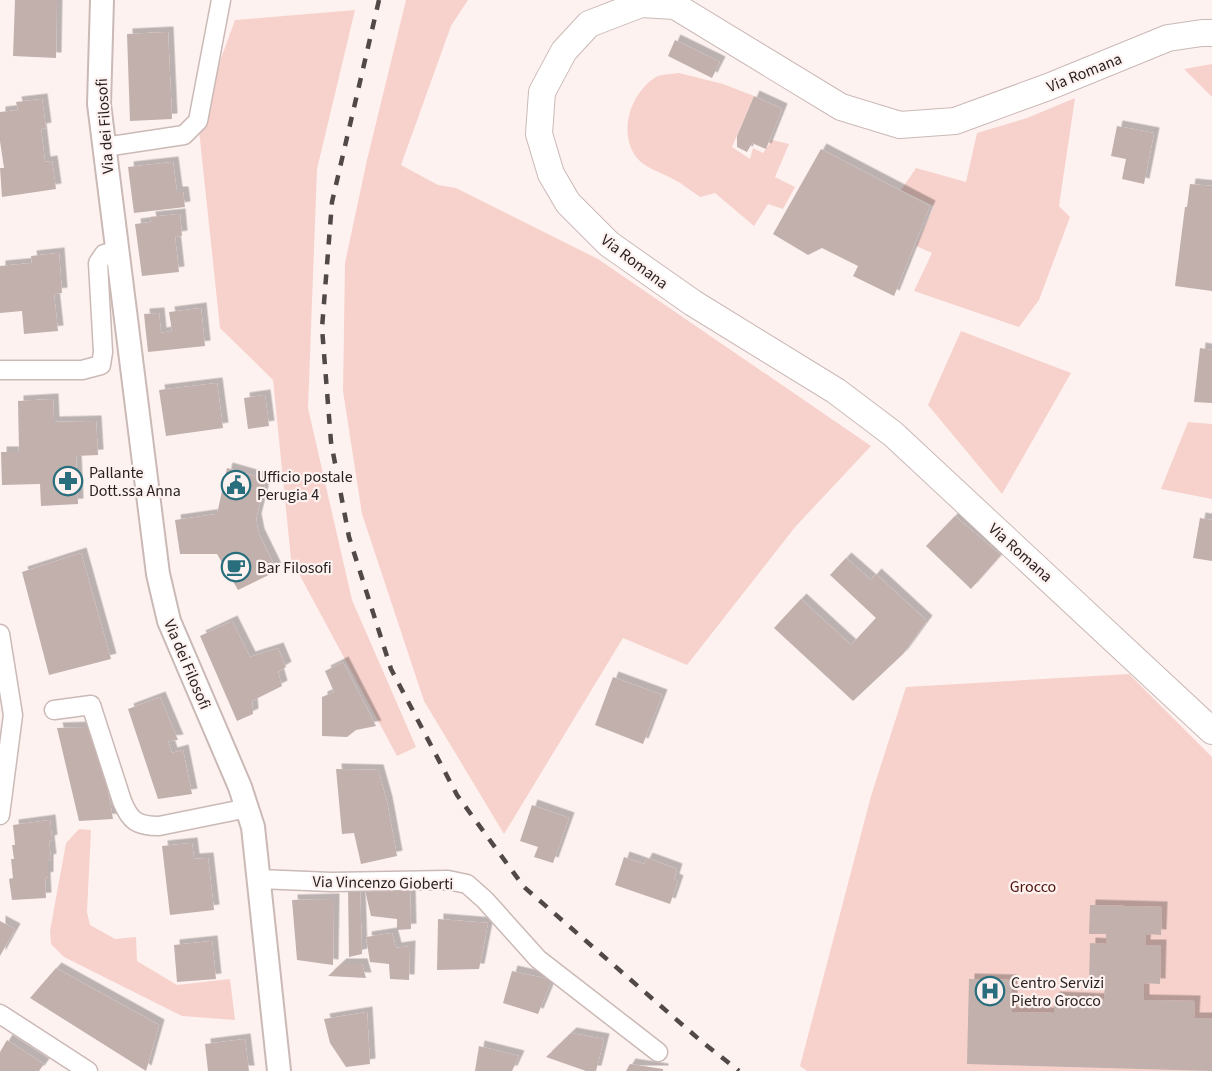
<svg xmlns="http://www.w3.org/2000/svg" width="1212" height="1071" viewBox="0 0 1212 1071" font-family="'Source Sans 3',sans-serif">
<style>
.green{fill:#f7d2cc}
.building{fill:#c2b0ad;filter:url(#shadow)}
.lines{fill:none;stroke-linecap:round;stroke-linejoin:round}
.minor-casing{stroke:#cbb9b6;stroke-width:21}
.tertiary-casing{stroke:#cbb9b6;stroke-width:26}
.secondary-casing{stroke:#cbb9b6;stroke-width:28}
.minor{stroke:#fff;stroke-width:18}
.tertiary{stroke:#fff;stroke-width:22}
.secondary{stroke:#fff;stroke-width:26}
.rail{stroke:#514948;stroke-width:4.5;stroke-dasharray:10 10;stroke-linecap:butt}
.labels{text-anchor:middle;stroke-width:4.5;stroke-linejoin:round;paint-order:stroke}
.street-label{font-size:16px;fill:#261f1e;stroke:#fdf2f0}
.poi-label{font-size:16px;fill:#261f1e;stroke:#fdf2f0;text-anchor:start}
.park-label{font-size:16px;fill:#51130c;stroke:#fdf2f0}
</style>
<defs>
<filter id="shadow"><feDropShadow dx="5.5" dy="-5.5" stdDeviation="0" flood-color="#0004"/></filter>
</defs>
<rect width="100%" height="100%" fill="#fdf2f0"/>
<!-- green -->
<path class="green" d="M406,0H468L451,26L401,165L438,185L456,188L598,259L871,446L796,526L687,665L623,638L504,834L424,701L362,514L343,391L345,263L367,160Z
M355,10L317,169L308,408L352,600L416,747L397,756L291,559L273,380L220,328L198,121L235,20Z
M1212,64V97L1184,69Z
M679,73L723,84L754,96L732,147L750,159L753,148L763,153L772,140L789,144L775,177L795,187L783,209L768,204L754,226L715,193L700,197C691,191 683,184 673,179C662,173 645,168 637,158C617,133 631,92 656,77C662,74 672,74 679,73Z
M1075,98L1059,206L1070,217L1039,300L1019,327L914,291L932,253L916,246L934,206L901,190L916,168L966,182L977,133L1027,118Z
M961,331L1071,373L1002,494L928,405Z
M1188,422L1212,424V499L1161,489Z
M1129,674L1212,757V1071H807L800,1066L871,796L906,687Z
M79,829L91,830L87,912L90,925L115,939L136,937L137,961L177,985L230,979L235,1020L182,1016L64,957L51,944L50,931L66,843Z"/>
<!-- building -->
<path class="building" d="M15,0H57L56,58L13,56Z
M168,32L172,119L130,121L127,34Z
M675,40L720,62L712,78L668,56Z
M754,96L782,109L766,149L752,143L747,152L737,147V136Z
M42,99L46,128L41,129L45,162L52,161L56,189L2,197L0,168H4L0,141V112L18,110L16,102Z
M1117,126L1154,133L1144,184L1122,179L1126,159L1111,156Z
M821,149L930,206L894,296L853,276L858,266L822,248L808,255L773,234Z
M173,162L177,192H183L185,207L134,213L128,167Z
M1190,184L1212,186V291L1175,286L1185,207H1187Z
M180,214L182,236L175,237L179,272L142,276L135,224L151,222L150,217Z
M59,253L62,293L54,294L58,331L24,334L22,311L0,313V266L32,263L31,256Z
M201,308L205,346L148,352L144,314L159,313L161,333L172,331L169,312Z
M1200,348L1212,350V403L1194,402Z
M217,383L223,428L166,436L159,390Z
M265,395L269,426L248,429L244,398Z
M53,399L54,422L96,421L98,455L76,456L78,504L41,506L40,484L2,485L1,452H19L18,401Z
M227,468L266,479L256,519L259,534L277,571L238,590L217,554H180L175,520L217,514Z
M955,516L1001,555L971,589L926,546Z
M1200,518L1212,520V561L1193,558Z
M81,553L111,659L49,675L22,572Z
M846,558L871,580L876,574L927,621L903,654L853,701L774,628L801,599L851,645L876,618L830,575Z
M232,621L250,657L278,648L286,667L278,672L282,686L252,701L253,714L237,721L200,636Z
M343,662L376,726L356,730L347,737L322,736V697L334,692L325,671Z
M613,677L662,695L643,744L595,725Z
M160,697L178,740L168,741L172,753L183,750L192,794L158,799L128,709Z
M88,727L107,786L113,819L79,821L57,728Z
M336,769L378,770L387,802L397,856L361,864L354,833L342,834Z
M532,805L569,818L553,863L534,857L538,847L520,841Z
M50,820L52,840L49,841L51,859L48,860V877L45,878L46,898L12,900L9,879L13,878L11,859H14L12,845H15L13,825Z
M192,843L194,859L208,858L214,910L170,915L162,846Z
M624,857L644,864L647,858L677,869L674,879L678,881L670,904L615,885Z
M348,889L360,891L362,954L349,957Z
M365,890L410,891L411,929L397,930V919L371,916Z
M334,899L333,965L297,960L292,900Z
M1090,905L1162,907L1161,935L1146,934L1145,945H1161L1160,984L1144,983V1000L1195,1001L1194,1018H1212V1071L967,1064L969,979L1012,980V1012L1054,1013V997L1104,999L1105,982H1089L1090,943L1106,944V934H1089Z
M438,919L488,923L479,969L437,970Z
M0,921L15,929L0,956Z
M392,933L396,948L410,946L409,980L390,979L389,964L370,962L366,937Z
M212,941L216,979L177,982L174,945Z
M341,964H362L366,978L328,976Z
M56,968L159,1025L146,1071L30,998Z
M512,971L552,980L538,1014L503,1003Z
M367,1012L370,1064L346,1067L330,1043L324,1019Z
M571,1033L604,1039L596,1071H586L546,1057Z
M245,1039L249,1071H208L205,1044Z
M7,1040L44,1064L39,1071H0V1052Z
M479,1046L519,1056L512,1071H475Z
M630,1064L663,1069V1071H626Z"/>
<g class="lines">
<!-- minor casing -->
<g class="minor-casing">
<path id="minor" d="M105,147L184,135L198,121L221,0
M0,370H82L101,365L103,352L98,263L104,254L117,251
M0,634L13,715L0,815
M54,710L91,705L122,801C130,821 137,826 159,826L248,808
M259,879L331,882L448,880L467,884L485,900L538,959L658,1052
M0,1014L88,1071"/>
</g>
<!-- tertiary casing -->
<g class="tertiary-casing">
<path id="tertiary" d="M102,0L99,104L158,574L169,621L240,787L253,827L279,1071"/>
</g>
<!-- secondary casing -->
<g class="secondary-casing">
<path id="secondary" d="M1212,33H1202L1168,38L1048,87L955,121L900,125L841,107L675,6L641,4L589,24L564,51L542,92L539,134L551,174L568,203L609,244L693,303L836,391L893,434L1212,731"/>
</g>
<!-- minor -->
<use href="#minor" class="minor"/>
<!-- tertiary -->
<use href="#tertiary" class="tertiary"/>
<!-- secondary -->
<use href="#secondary" class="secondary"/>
<!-- rail -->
<path class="rail" d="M379,0L332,202L322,328L331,442L349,537L391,669L457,795L524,887L701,1041L739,1071"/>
</g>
<!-- icons -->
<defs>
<g id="pharmacy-ring" transform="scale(1.5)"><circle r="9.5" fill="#fdf2f0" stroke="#296e7d" stroke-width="1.5"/><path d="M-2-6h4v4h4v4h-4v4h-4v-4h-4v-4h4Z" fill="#296e7d"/></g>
<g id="civic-ring" transform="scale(1.5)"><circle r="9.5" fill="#fdf2f0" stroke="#296e7d" stroke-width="1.5"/><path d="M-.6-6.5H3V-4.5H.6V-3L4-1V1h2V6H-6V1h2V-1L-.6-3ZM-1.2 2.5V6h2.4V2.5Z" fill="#296e7d"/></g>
<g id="cafe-ring" transform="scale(1.5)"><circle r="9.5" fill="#fdf2f0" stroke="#296e7d" stroke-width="1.5"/><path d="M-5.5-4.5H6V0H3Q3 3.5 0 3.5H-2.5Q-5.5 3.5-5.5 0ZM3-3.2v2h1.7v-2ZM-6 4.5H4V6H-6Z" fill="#296e7d"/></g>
<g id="hospital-ring" transform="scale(1.5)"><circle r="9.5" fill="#fdf2f0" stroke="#296e7d" stroke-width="1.5"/><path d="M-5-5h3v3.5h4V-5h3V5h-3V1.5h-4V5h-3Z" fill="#296e7d"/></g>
</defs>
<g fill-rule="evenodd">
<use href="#pharmacy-ring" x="68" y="481"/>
<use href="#civic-ring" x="236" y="485"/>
<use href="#cafe-ring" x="236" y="567"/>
<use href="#hospital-ring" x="990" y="991"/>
</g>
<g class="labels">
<!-- street labels -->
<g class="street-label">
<text transform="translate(1084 72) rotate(-22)" y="6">Via Romana</text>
<text transform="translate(104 126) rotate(-94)" y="6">Via dei Filosofi</text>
<text transform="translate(635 261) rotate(37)" y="6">Via Romana</text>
<text transform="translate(1021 552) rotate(42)" y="6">Via Romana</text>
<text transform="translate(188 664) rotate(67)" y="6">Via dei Filosofi</text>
<text transform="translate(383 882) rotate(1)" y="6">Via Vincenzo Gioberti</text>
</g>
<!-- poi labels -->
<g class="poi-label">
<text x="89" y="478">Pallante<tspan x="89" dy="18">Dott.ssa Anna</tspan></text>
<text x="257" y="482">Ufficio postale<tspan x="257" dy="18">Perugia 4</tspan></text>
<text x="257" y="573">Bar Filosofi</text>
<text x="1011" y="988">Centro Servizi<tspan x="1011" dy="18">Pietro Grocco</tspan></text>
</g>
<!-- park labels -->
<g class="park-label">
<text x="1033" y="892">Grocco</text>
</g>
</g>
</svg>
